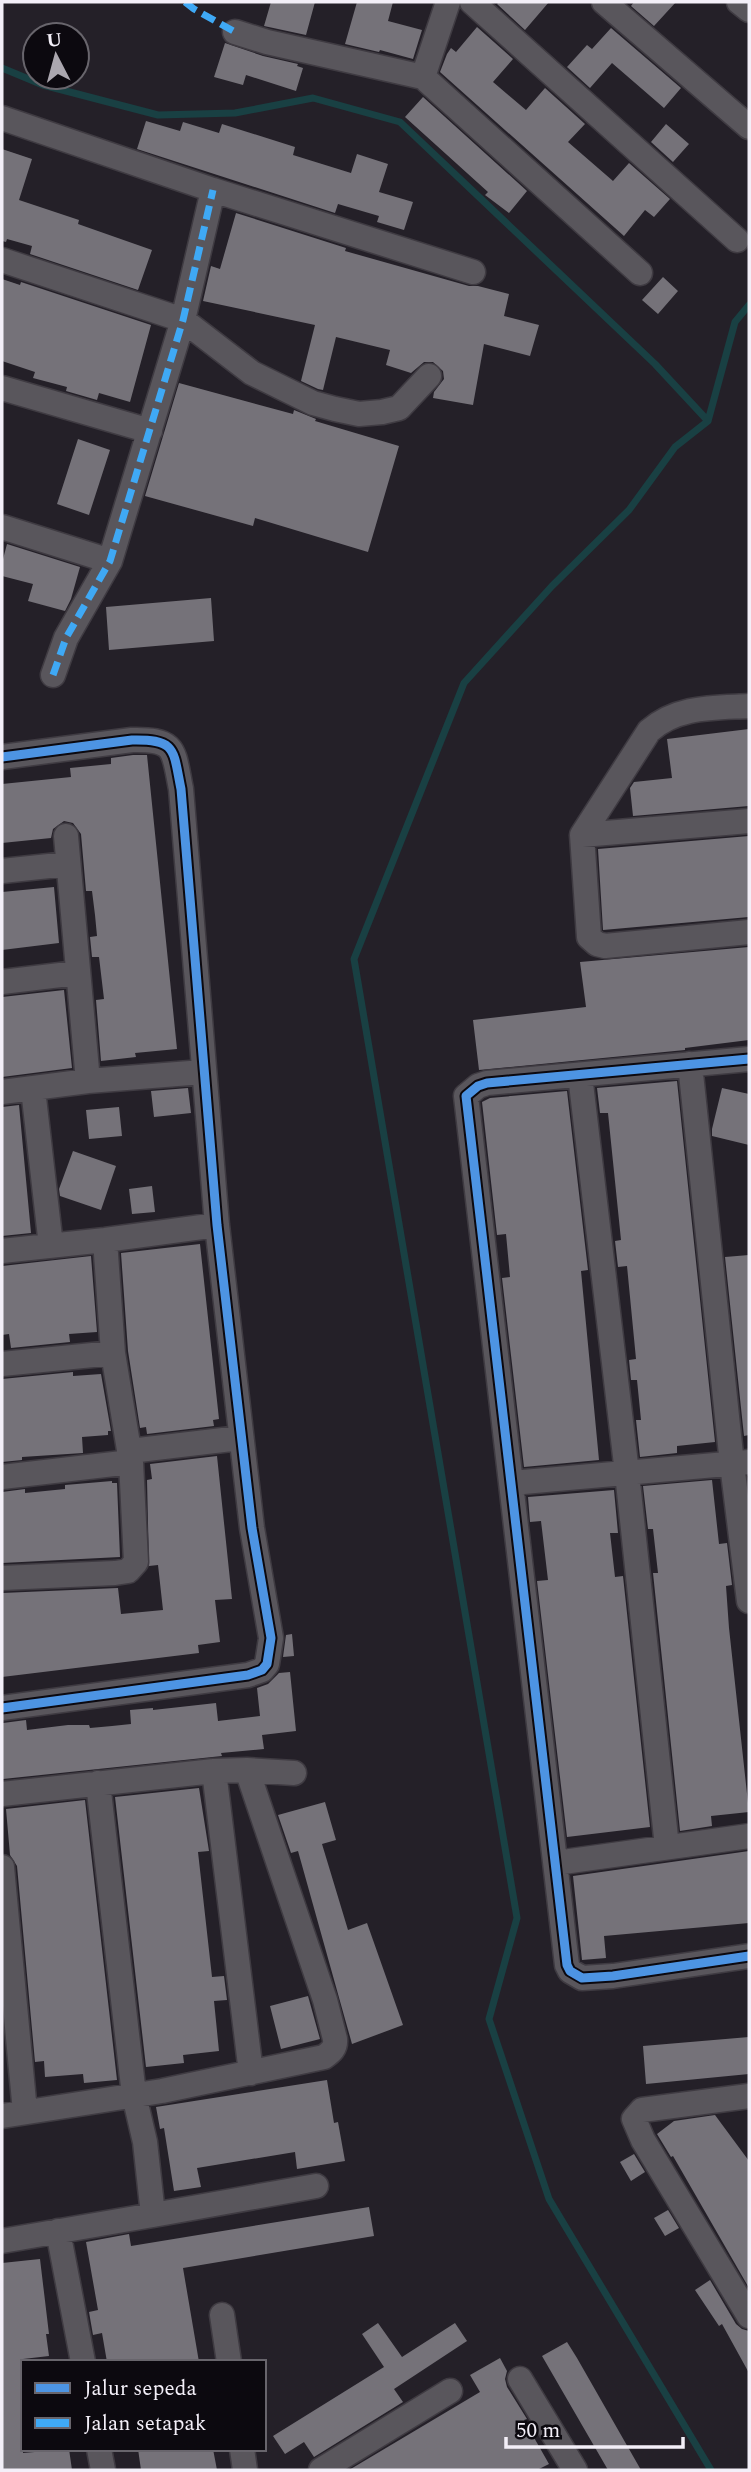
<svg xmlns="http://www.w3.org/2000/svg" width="751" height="2472" viewBox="0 0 751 2472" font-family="Spectral,serif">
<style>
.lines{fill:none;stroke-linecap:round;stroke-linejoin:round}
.stream{stroke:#194043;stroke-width:7}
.building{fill:#757279}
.street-casing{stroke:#3f3b42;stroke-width:27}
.street{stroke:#59565c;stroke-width:24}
.quiet{stroke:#3fa9f5;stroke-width:7;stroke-dasharray:14 7;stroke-linecap:butt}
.cycleway-casing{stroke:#0c090f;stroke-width:13}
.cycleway{stroke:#4d94e3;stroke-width:9}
</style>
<rect width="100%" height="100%" fill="#242028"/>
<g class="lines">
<!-- stream -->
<path class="stream" d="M2,68L43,85L158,115L235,113L313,98L400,122L655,364L708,421
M711,2470L549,2199L489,2019L517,1918L354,959L464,683L552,586L629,510L675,447L708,421L735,322L749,305"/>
</g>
<!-- building -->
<path class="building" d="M271,2H315L306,35L264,26Z
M357,2H393L388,21L422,30L413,59L380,50L379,52L345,44Z
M499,2H549L525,30L497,4Z
M634,2H676L654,26L631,6Z
M477,27L513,59L493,82L526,110L545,88L585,124L568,142L613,181L629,163L670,199L654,217L645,210L624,236L440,72L447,54L451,48L456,52Z
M611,28L681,88L664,108L612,63L590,88L567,67L587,45L592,49Z
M225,43L263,56L298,64L297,66L303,68L296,91L246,75L243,85L214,77Z
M423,97L527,191L509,213L485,195L488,192L405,117Z
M146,121L180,131L183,122L219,133L222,124L295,147L293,155L351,173L357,154L388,164L379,192L413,202L404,230L377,222L379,216L338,204L335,213L137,149Z
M666,124L689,144L673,162L651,142Z
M2,149L32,159L19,200L79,220L78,224L152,250L138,290L30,254L32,246L7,239L6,242L2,241Z
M236,213L346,248L345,251L469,286H478L509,294L504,316L539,325L530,356L484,344L473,405L433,398L434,392L444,379L443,371L433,362H424L411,373L386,365L390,350L336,337L323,390L318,389L301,381L315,325L203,301L211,266L220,269Z
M663,277L678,291L658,314L642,300Z
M2,279L20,285L21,282L151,325L130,402L99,393L97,400L66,391L67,387L33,378L35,372L2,361Z
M179,383L293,414L294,410L316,419L315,421L399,446L368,552L255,518L253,526L145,496Z
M78,439L110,450L89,515L57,504Z
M7,544L80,567L71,599L65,611L28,601L33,584L2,576V563Z
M211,598L214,641L109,650L106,607Z
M749,729V806L633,816L630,788L634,782L672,778L667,739Z
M133,755H147L177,1049L135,1053L136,1057L101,1061L96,1000L104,999L99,957H92L90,937L97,936L95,915L92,891H86L81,834L73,823L64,821L53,829L51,838L2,843V784L71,777L70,768L111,764V758Z
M749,836V917L603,930L598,849Z
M54,887L59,943L2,950V892Z
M749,947V1040L685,1048V1050L479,1070L473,1020L586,1007L580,962Z
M64,990L72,1068L2,1077V997Z
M677,1081L715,1442L677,1446V1453L640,1457L636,1420H641L637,1380H631L629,1360L636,1359L627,1266L618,1267L615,1241L621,1240L608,1113H600L597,1088Z
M188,1088L191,1113L154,1117L151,1091Z
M722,1088L749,1094V1145L712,1136V1129Z
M567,1091L588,1270L581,1271L599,1460L524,1467L502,1278L510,1277L506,1234L497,1235L482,1102L490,1098Z
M19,1105L31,1233L2,1236V1107Z
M119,1107L122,1136L89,1139L86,1110Z
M73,1151L116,1166L101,1210L60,1196L59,1189Z
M152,1186L155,1212L132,1214L129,1189Z
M200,1244L219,1419L213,1420L214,1426L147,1434L146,1427L140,1428L128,1351L121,1253Z
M749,1255V1435L744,1436L725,1257Z
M91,1256L97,1332L69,1334L70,1342L11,1348L9,1334L2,1335V1266Z
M73,1372V1376L101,1374L111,1431H108V1435L82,1437L83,1453L22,1457V1460L2,1462V1379Z
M217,1456L232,1599L215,1600L220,1642L198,1645L199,1653L2,1677V1593L118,1588L121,1614L163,1610L158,1565L149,1566L147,1480L152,1479L150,1464Z
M712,1480L719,1544L727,1543L732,1585L726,1586L729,1628L749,1812L711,1816L712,1826L680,1831L653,1573H658L653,1529H648L643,1486Z
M112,1481V1483H117L120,1557L2,1563V1492L25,1489V1493L65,1489V1485Z
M614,1490L618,1533H610L615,1577L623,1576L650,1827L567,1837L537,1581L548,1580L541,1521L530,1522L528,1497Z
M292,1634L294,1656L283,1657L286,1635Z
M290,1672L296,1731L262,1735L264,1749L221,1753L222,1756L3,1779V1723L26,1720L27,1730L68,1725H89L90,1728L112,1726L131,1724L130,1710L153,1708V1710L216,1703L218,1721L260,1716L257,1688L268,1684L279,1673Z
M199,1788L209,1851L198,1852L212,1977L224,1976L227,2000L214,2001L219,2051L183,2055L184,2063L146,2067L115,1797Z
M85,1800L117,2080L84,2083L83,2074L45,2077L44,2061L35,2062L17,1866L10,1855L6,1809Z
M325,1802L336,1840L322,1844L348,1930L367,1923L403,2025L352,2044L298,1851L291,1853L278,1815Z
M749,1851V1923L604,1936L606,1958L582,1960L573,1876Z
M308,1996L320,2039L281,2049L270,2006Z
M749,2037V2074L646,2084L643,2046Z
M327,2080L334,2123L338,2122L345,2161L297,2169L295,2152L197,2168L201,2187L174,2191L164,2128L160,2129L156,2107Z
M715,2115L749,2161V2288L673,2156L671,2157L657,2134L674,2121Z
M634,2154L645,2172L631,2181L620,2162Z
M369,2207L374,2236L183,2268L199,2362H107L102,2333L93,2335L89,2312L98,2310L86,2242L129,2234L131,2246Z
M668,2210L679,2228L665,2236L654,2218Z
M40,2259L49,2334H46L49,2356L23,2359V2453L69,2449L72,2470H2V2263Z
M710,2280L736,2324L742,2329L749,2331V2373L722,2324L719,2326L695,2290Z
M378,2323L402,2357L455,2323L467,2341L394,2389L403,2402L314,2457L304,2442L285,2454L273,2436L384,2367L362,2334Z
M567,2342L577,2358L641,2470H608L542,2356Z
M500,2358L507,2371L505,2379L507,2387L527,2419L524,2420L549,2464L537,2470H349L480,2392L470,2375Z
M138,2449H213L217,2470H141Z"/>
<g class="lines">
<!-- street casing -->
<g class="street-casing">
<path id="street" d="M472,2L737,240
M604,2L749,127
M739,2L749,10
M235,32L267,42L423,77L640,273
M423,77L448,2
M2,118L213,190L473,272
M2,260L183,320L252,373L313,403L335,409L359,414L382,412L399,408L429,376
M2,388L150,431
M2,527L110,561
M53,675L66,638L110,561L183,320L213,190
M749,706C713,708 677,706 649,731L582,835L589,937L597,944L605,946L749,932
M2,757L132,740C177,739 173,750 181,789L217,1225L252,1528L271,1638L267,1664L262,1670L248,1675L2,1708
M582,835L749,821
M66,836L88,1081
M2,871L68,864
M2,982L77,973
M749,1059L487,1083L478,1086L466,1096L567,1965L570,1971L582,1978L613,1976L749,1956
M690,1064L732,1464L749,1601
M580,1075L627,1473L667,1847
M33,1089L51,1246
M2,1092L88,1081L203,1072
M2,1251L105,1240L217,1225
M2,1364L113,1353
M130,1451L240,1438
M2,1477L131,1462
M512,1483L749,1462
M2,1578L115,1573L128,1571L136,1562L131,1462L113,1353L105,1240
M214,1771L251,2073
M2,1794L214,1771L247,1770L294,1773
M556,1863L749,1836
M2,1867L25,2112
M749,2096L642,2110L634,2119L643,2140L749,2316
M2,2116L162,2091L324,2057C331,2052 336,2048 335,2039L325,2000L247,1770
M153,2215L316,2186
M58,2231L83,2362
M2,2241L153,2215L145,2142L134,2095L98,1783
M222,2315L229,2362
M520,2379L575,2470
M99,2449L103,2470
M242,2449L245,2470
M321,2470L450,2391"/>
</g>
<!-- street -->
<use href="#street" class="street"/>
<!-- quiet -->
<path class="quiet" d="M185,2L194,9L235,32
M53,675L66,638L110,561L183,320L213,190"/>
<!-- cycleway casing -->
<g class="cycleway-casing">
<path id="cycleway" d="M2,757L132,740C177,739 173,750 181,789L217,1225L252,1528L271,1638L267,1664L262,1670L248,1675L2,1708
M749,1059L487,1083L478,1086L466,1096L567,1965L570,1971L582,1978L613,1976L749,1956"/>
</g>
<!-- cycleway -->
<use href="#cycleway" class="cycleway"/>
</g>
<!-- border -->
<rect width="751" height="2472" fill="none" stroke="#f3eff8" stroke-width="7"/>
<!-- legend -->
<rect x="21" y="2360" width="245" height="91" fill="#0c090f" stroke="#68656c" stroke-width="2"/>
<rect x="35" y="2383" width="35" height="10" fill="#4d94e3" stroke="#68656c" stroke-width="2"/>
<text x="84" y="2395" font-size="21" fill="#f3eff8">Jalur sepeda</text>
<rect x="35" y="2418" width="35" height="10" fill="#3fa9f5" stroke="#68656c" stroke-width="2"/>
<text x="84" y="2430" font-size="21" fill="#f3eff8">Jalan setapak</text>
<!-- north arrow -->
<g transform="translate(56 56) rotate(354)"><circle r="33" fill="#0c090f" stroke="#68656c" stroke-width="2"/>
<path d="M0-5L12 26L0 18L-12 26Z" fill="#aba7af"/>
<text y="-10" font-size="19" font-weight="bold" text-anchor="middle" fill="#f3eff8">U</text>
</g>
<!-- scale -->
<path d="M506 2437v10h177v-10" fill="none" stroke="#f3eff8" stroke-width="3.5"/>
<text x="516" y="2437" font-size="21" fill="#f3eff8" stroke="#0c090f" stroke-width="5" paint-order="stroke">50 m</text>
</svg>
